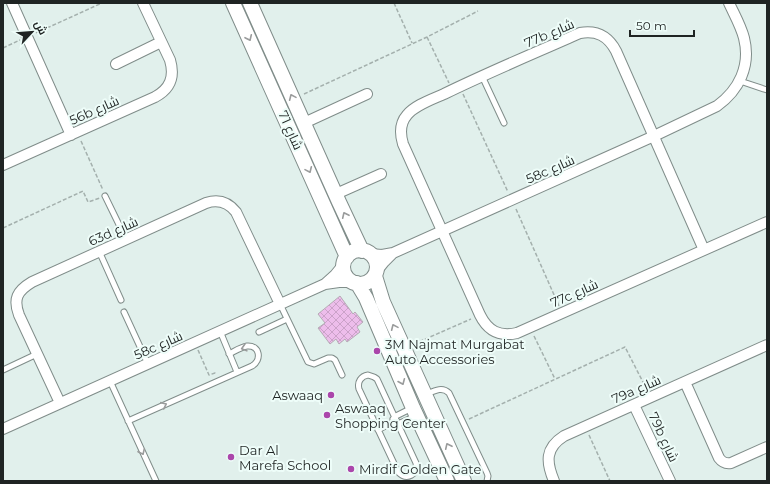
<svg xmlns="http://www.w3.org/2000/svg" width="770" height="484" viewBox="0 0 770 484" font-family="Montserrat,Cairo,sans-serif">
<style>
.building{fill:url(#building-cross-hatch);stroke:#b5acb5}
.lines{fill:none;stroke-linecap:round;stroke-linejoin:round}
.lane-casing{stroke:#808d8a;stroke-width:7}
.street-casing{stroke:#808d8a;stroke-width:12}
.secondary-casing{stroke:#808d8a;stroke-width:16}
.path{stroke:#a4b0ad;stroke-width:1.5;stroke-dasharray:4 2;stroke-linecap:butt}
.lane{stroke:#fff;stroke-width:5}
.street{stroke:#fff;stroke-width:10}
.secondary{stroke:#fff;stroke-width:14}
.oneway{stroke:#9a9c9c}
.poi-dot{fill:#ab46ab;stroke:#eefdf9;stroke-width:1.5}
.labels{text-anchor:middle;stroke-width:4;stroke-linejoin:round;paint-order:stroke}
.street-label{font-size:13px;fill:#1f2423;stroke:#eefdf9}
.poi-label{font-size:13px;fill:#1f2423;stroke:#eefdf9;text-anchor:start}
</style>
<defs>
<pattern id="building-cross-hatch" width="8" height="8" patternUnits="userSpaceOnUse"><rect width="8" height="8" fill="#edbdeb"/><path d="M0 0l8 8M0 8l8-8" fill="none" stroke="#cba2c9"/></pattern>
</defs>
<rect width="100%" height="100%" fill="#e1f0ec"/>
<!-- building -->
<path class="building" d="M340,296L353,314L355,312L363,322L357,327L360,332L347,342L345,339L339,344L336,339L330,344L318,328L325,323L318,314Z"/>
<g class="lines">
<!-- lane casing -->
<g class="lane-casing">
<path id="lane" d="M482,76L504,123
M740,81L767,90
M105,196L126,239
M99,251L121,300
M280,304L308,362L314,364L328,358H332L335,360L342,375
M124,312L148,364
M220,331L237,372
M259,332L287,319
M3,370L37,354
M368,375L374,377L377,379L416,463C418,475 407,481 398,472L359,389C357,382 361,376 368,375Z
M110,381L156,481
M425,395C434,391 442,386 449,393L487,473L488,476L487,481
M393,419L396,416L412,408
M128,421L252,366C262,360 260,345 247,346C241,347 235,351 229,354
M378,430L391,423H400L416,416"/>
</g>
<!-- street casing -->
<g class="street-casing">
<path id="street" d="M12,3L71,135
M116,64L161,42
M304,123L367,94
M3,165L155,97C170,89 175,77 170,60L143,3
M336,194L381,174
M704,250L616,51C608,36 597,30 580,33C535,53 489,72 444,94C433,99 415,105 407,115C400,123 400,134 403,144L480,315C488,331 499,337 517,333L767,222
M370,254L382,255L393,253L654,136L717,106C739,90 751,66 744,38C741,26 734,14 729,3
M376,272L384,262L393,253
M325,284L335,275L344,264
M685,382L719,458C722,462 725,464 731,463L767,447
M60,403L19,315C13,299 17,291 32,282L206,203C218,199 228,202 236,212L280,304
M634,405L670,481
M3,429L325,284L339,282H353
M554,481C546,462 545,448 564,436L767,345"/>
</g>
<!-- secondary casing -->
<g class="secondary-casing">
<path id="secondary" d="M233,3L347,257
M250,3L339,202L362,251
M343 267a17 17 0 1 1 34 0a17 17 0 1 1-34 0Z
M375,276L383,302L464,481
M357,283L366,298L413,408L447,481"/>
</g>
<!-- path -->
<path class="path" d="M394,3L412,43
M36,33L102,3
M427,37L449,83
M3,48L20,40
M304,94L427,37L478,11
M463,94L508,192
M81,141L103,190
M516,209L559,306
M3,228L83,191L88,202L100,198
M534,336L555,379
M414,344L471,319
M198,350L209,375L215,373L216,375
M469,419L625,347L646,388
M589,435L610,481"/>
<!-- lane -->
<use href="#lane" class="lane"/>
<!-- street -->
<use href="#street" class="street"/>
<!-- secondary -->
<use href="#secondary" class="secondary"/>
</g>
<!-- one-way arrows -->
<defs><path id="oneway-chevron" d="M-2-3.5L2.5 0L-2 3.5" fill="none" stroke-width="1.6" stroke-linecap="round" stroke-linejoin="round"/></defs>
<g class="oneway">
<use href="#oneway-chevron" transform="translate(249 38) rotate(65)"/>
<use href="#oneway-chevron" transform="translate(292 97) rotate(-114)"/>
<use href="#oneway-chevron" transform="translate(309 170) rotate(66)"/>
<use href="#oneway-chevron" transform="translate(345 215) rotate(-115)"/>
<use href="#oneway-chevron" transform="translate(394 327) rotate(-114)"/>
<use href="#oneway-chevron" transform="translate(244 348) rotate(164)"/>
<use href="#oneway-chevron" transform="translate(402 382) rotate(67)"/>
<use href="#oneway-chevron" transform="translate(164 405) rotate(-24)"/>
<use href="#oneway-chevron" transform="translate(448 446) rotate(-115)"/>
<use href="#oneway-chevron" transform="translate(142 452) rotate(65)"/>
</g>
<!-- markers -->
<g class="poi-dot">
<circle cx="377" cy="351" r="4"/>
<circle cx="331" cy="395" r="4"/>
<circle cx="327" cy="415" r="4"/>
<circle cx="231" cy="457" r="4"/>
<circle cx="351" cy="469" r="4"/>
</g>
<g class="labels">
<!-- street labels -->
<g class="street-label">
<text transform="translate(549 33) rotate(-23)" y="5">77b شارع</text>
<text transform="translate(94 110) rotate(-24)" y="5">56b شارع</text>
<text transform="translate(291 130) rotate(66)" y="5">شارع 71</text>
<text transform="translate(550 169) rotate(-24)" y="5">58c شارع</text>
<text transform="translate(113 231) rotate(-24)" y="5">63d شارع</text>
<text transform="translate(574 293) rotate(-24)" y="5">77c شارع</text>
<text transform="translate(158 345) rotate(-24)" y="5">58c شارع</text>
<text transform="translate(636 389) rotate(-24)" y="5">79a شارع</text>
<text transform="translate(664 437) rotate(65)" y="5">79b شارع</text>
</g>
<!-- poi labels -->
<g class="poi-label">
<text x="385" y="349">3M Najmat Murgabat<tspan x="385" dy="15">Auto Accessories</tspan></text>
<text x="323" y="400" text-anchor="end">Aswaaq</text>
<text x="335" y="413">Aswaaq<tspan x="335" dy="15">Shopping Center</tspan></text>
<text x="239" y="455">Dar Al<tspan x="239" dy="15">Marefa School</tspan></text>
<text x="359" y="474">Mirdif Golden Gate</text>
</g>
</g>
<!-- border -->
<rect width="770" height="484" fill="none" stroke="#1f2423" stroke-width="8"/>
<!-- north arrow -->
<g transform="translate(32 32) rotate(64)" stroke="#eefdf9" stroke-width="3" paint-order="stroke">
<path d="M0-3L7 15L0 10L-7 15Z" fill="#1f2423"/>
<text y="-6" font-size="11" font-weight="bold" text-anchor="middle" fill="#1f2423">ش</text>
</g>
<!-- scale -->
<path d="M630 30v6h64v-6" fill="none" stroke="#1f2423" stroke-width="2"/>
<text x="636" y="30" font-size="12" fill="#1f2423" stroke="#eefdf9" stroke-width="3" paint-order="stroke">50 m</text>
</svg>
